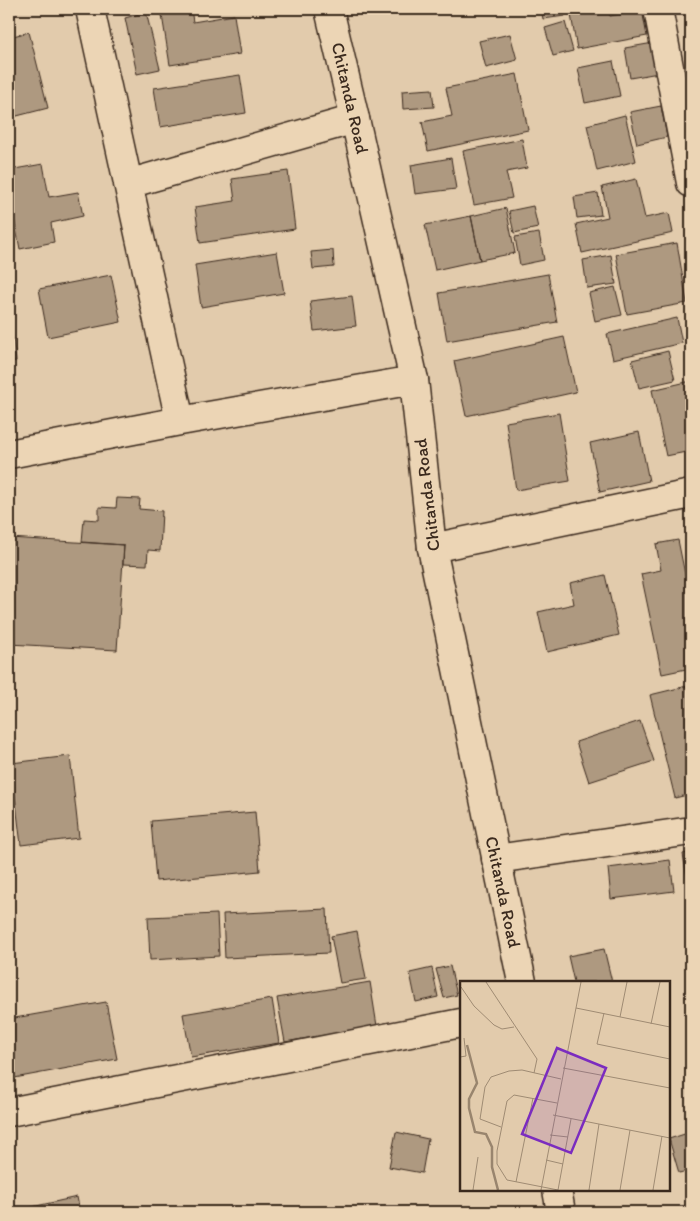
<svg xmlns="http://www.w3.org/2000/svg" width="700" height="1221" viewBox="0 0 700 1221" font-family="Itim,sans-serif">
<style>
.building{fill:#ae9980;stroke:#3b2a1e}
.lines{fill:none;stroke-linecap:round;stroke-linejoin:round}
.street-casing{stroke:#3b2a1e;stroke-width:31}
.secondary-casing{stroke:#3b2a1e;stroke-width:31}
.street{stroke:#ecd5b5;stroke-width:28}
.secondary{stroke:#ecd5b5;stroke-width:28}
.labels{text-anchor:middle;stroke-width:4.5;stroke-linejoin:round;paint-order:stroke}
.street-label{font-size:18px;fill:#3b2a1e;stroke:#ecd5b5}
.inset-river{fill:none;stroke:#99856e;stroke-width:2.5}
.inset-road{fill:none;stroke:#9f8b73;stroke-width:1}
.view{fill:#7b2cbf;fill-opacity:0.15;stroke:#7b2cbf;stroke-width:2.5}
.inset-edge{fill:none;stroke:#3b2a1e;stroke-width:2.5}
</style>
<rect width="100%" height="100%" fill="#e2cbac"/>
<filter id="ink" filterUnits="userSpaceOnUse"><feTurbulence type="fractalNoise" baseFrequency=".02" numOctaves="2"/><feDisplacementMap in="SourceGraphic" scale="10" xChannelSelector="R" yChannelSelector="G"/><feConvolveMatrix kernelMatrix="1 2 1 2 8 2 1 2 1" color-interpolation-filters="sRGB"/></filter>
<g filter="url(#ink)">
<!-- building -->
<path class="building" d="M161,9H191L193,22L234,15L240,54L170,65Z
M541,9H564L565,16L543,19Z
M570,9H608L610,16L642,10L647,36L577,49Z
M146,12L160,69L137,74L125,18Z
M565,22L573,51L553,56L545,28Z
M29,32L48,108L9,118V37Z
M510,34L517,60L486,68L479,41Z
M659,42L664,72L630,78L625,48Z
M613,61L620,96L585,103L578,68Z
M517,74L528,130L428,151L422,122L452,116L446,88Z
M240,75L246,113L160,127L154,88Z
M432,89L434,107L403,109L402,91Z
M661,106L667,137L637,144L630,112Z
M625,115L636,161L597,171L587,125Z
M522,139L527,168L506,172L512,198L474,205L463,151Z
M451,158L456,189L415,194L411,165Z
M43,164L49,197L78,192L83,216L51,223L54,242L20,249L9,192V170Z
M288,171L295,229L200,243L195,207L235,201L232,179Z
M636,179L645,218L669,213L673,233L582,253L576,224L608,217L602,187Z
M598,193L601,215L577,218L574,197Z
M533,206L538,228L514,233L509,211Z
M506,208L515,253L480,260L471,216Z
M471,216L480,260L435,270L425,225Z
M539,233L544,260L520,265L515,237Z
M677,243L687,303L627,314L616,254Z
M333,250L334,267L313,269L311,252Z
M277,252L284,293L201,307L195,265Z
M611,255L616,284L587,288L583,260Z
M548,274L557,322L447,341L439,293Z
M111,275L121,322L48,337L39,289Z
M615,287L622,315L595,321L589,293Z
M352,296L356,326L314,331L310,301Z
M677,318L682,343L613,359L607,334Z
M11,320L16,361L9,362V321Z
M564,337L576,392L466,416L454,361Z
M668,351L675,380L639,388L632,360Z
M691,381V451L666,456L652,390Z
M559,413L570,481L516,490L506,422Z
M639,432L649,481L600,492L590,443Z
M117,498L140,499L139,509L162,511L160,551L148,550L147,565L123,564L124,545L82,542L84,519L99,520V507L116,508Z
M9,538L124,545L117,650L9,644Z
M678,540L689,594H691V668L662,674L641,574L661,570L656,544Z
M605,575L619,635L547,652L538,612L574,604L570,583Z
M687,686L691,706V794L675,798L650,695Z
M640,721L654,761L589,782L576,742Z
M70,756L79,838L21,845L11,763Z
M255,812L260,871L156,881L151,821Z
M691,852V902L683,854Z
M670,860L674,891L611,899L608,868Z
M327,909L329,953L225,958L223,914Z
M217,914L219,956L150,960L148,917Z
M357,931L366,979L340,983L331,936Z
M604,949L612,982H574L568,956Z
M450,966L457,995L444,998L436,969Z
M432,968L438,997L416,1002L410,973Z
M370,982L377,1026L285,1042L277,998Z
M272,999L279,1043L191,1057L183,1014Z
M106,1002L117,1059L9,1079V1019Z
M396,1132L428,1139L422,1173L389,1167Z
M691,1132V1170L679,1173L669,1139Z
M77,1197L80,1212H9Z"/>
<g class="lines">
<!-- street casing -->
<g class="street-casing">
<path id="street" d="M90,9L180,421
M658,9L691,183
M128,184L355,119
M9,454L180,421L414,380
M432,548L691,494
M496,859L691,831
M9,1112L461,1023"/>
</g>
<!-- secondary casing -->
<g class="secondary-casing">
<path id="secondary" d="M329,9L355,119L414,380L432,548L522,982
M557,1190L561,1212"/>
</g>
<!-- street -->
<use href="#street" class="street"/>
<!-- secondary -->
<use href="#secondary" class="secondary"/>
</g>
</g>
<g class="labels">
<!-- street labels -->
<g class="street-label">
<text transform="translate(350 98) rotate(77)" y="6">Chitanda Road</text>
<text transform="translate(427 495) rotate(-97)" y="6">Chitanda Road</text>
<text transform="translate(503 892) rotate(78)" y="6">Chitanda Road</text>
</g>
</g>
<!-- overview -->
<g transform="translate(460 981)">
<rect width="210" height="210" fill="#e2cbac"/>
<path class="inset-river" d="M7,64L17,102L9,118V127L15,151L26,153L32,166V186L38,209"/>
<path class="inset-road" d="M26,1L77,78L74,92M1,6L14,25L34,44L42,48L54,46M116,27L210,46M144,32L137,63L210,78M160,36L167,1M191,43L200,1M0,76L6,75L4,57M103,87L210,107M97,122L54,114L47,120L37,170V183L47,199L98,209M93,134L210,157M41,146L20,138L25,106L31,96L49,90L62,89L101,98M90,154L108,156M86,179L103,183M56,201L73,117M13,209L18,176M81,209L121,1M98,209L111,138M129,209L139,143M160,209L170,149M193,209L202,155"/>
<path class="view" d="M97,67L146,87L111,172L62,153Z"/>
<rect width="210" height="210" class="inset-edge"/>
</g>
<!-- margin -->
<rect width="700" height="1221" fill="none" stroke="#ecd5b5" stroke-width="30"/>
<rect x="15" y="15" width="670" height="1191" fill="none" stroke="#3b2a1e" stroke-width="2" filter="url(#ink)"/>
</svg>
